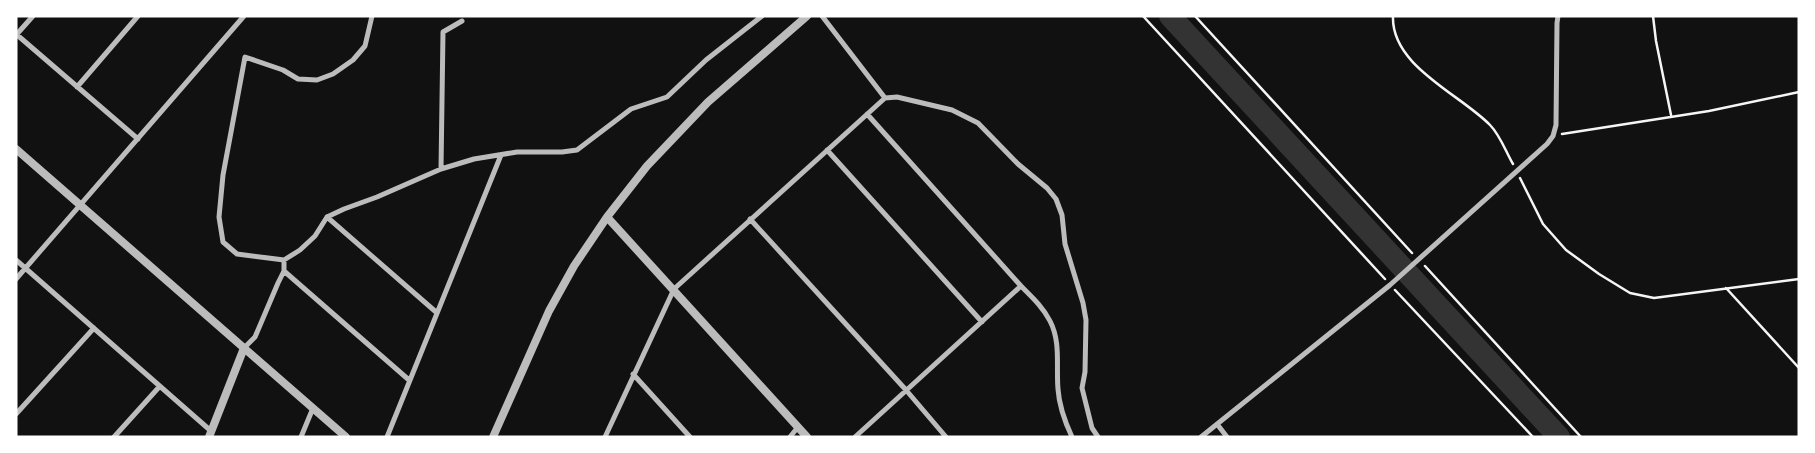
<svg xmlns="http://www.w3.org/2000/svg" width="1815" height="453" viewBox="0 0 1815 453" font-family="Manrope,sans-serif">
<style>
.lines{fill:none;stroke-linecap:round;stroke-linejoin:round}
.river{stroke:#333;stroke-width:22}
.path{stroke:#f5f5f5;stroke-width:2.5}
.minor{stroke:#bcbcbc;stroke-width:5}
.tertiary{stroke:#bcbcbc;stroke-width:8}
</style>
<rect width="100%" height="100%" fill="#111"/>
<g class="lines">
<!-- river -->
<path class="river" d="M1170,16L1559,437"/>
<!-- path -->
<path class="path" d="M1143,16L1385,279
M1195,16L1412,253
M1393,16C1391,66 1460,94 1490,125C1500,135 1506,152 1513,164
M1653,16L1656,41L1671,115
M1562,134L1709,111L1799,92
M1520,178L1543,224L1566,250L1599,274L1630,293L1654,298L1799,279
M1425,266L1581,437
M1726,288L1799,368
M1395,290L1533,437"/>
<!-- minor -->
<path class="minor" d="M372,16L365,46L353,60L333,74L317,80L298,79L283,70L245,57L223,175L219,217L223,242L237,254L284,260L300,250L315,236L327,217L344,209L377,197L441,169L474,159L517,152H562L577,150L631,109L667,97L706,60L762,16
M822,16L885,98L897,97L952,110L978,123L1018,164L1047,188L1056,199L1062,215L1065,244L1083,303L1086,320L1085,372L1082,388L1092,428L1098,437
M16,34L138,139
M17,34L33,16
M77,87L138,16
M867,114L1021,286C1032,297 1043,307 1050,321C1061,342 1056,366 1058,389C1059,405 1065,422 1072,437
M827,150L982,322
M441,169L443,32L462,21
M327,217L436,312
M750,219L906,390L946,437
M16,260L211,431
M284,271L409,380
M16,279L244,16
M244,348L255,337L278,283L284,271V260
M633,374L690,437
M16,414L94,328
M1217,424L1227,437
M114,437L160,386
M301,437L313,408
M387,437L501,155
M605,437L674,289L885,98
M790,437L798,427
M855,437L1021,286
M1201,437L1390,285L1547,144L1553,136L1556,125L1557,23L1558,16"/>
<!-- tertiary -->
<path class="tertiary" d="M16,149L346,437
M607,217L807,437
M209,437L244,348
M493,437L549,311L574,266L607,217L647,166L708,102L807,16"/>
</g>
<!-- border -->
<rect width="1815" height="453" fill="none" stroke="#ffffff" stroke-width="35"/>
</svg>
